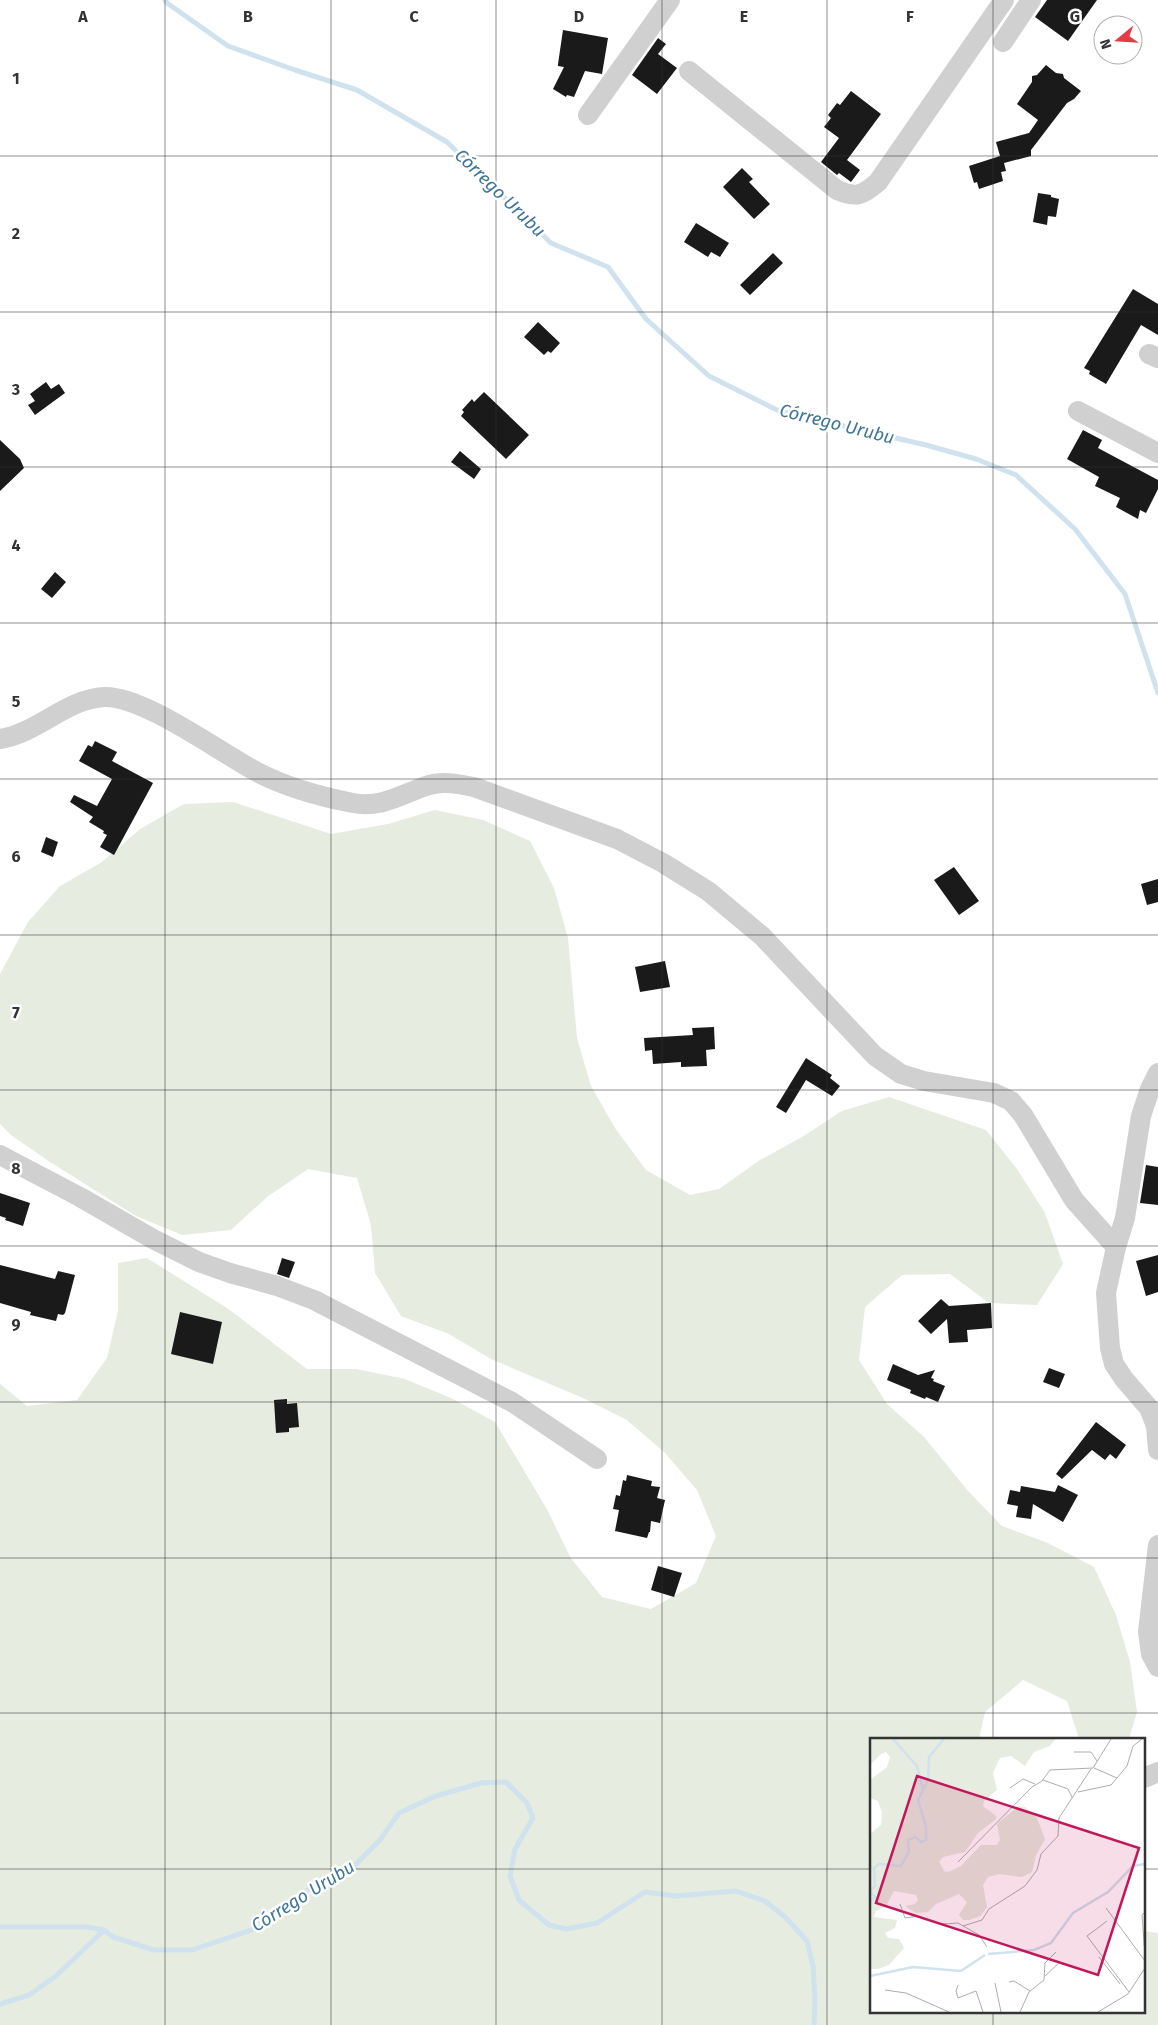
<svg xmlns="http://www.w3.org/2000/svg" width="1158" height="2025" viewBox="0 0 1158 2025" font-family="'Fira Sans',sans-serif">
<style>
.green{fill:#e6ecdf}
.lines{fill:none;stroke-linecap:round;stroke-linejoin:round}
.stream{stroke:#cfe2ee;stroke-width:5}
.building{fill:#1a1a1a}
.minor{stroke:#d0d0d0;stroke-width:20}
.grid{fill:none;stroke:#333;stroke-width:1;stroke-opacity:0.55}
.labels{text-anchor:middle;stroke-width:5;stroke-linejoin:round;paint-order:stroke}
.water-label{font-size:18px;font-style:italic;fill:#3f7597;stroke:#fff}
.inset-river{fill:none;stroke:#cfe2ee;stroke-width:2.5}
.inset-road{fill:none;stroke:#adadad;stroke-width:1}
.view{fill:#c2185b;fill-opacity:0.15;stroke:#c2185b;stroke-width:2.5}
.inset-edge{fill:none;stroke:#333;stroke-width:2.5}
.grid-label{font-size:16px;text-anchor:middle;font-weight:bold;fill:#333;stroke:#fff;stroke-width:5;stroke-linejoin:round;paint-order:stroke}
</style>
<rect width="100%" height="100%" fill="#fff"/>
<!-- green -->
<path class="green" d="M233,802L331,834L388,824L435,810L483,820L530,841L554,888L568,938L577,1038L591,1086L615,1128L646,1170L690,1195L719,1189L760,1160L802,1137L842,1111L889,1097L986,1130L1017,1169L1045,1213L1063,1264L1037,1305L989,1303L950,1274L902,1275L865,1307L859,1360L887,1404L924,1437L968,1491L1002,1526L1048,1543L1094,1567L1116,1615L1130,1662L1137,1712L1129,1739H1079L1067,1701L1023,1680L985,1712L979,1739H872V2011H1144V1931L1158,1933V2025H0V1384L27,1406L77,1400L107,1358L118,1311V1263L147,1258L227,1308L307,1369H356L405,1379L451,1398L495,1422L548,1511L570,1557L602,1597L651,1609L696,1583L716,1536L697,1490L665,1453L627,1420L583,1398L491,1359L449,1334L401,1316L375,1273L371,1225L357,1178L308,1169L267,1197L231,1230L182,1235L136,1216L50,1162L11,1135L0,1124V974L28,922L60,886L102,862L140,829L184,804Z"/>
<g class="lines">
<!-- stream -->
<path class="stream" d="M165,0L167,3L228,46L295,70L357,90L447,142L551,243L608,267L646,319L709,376L779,411L926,445L976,459L1016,475L1075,529L1125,594L1158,693
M0,1927H87L104,1930L113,1937L154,1950H192L260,1927L317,1883L353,1867L380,1840L399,1813L436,1796L481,1783L506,1782L527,1803L533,1818L515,1849L510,1876L519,1900L549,1925L566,1929L597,1923L645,1892L676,1896L736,1891L765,1901L786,1918L807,1941L813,1966L815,1999L814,2025
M0,2004L29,1995L56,1976L104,1930"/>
</g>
<!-- building -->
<path class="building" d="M1047,0H1097L1068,41L1035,17Z
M563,30L608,38L602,74L585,71L574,97L567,95L566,97L553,89L564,67L558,66V64Z
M658,38L666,44L658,54L677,68L657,94L632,75Z
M1046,65L1056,73L1063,74L1064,78L1081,91L1074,99L1067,103L1031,150V156L1004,163L1006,171L1001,172L1003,181L979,189L977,182L974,183L969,166L1000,156L996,142L1029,133L1038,120L1017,104L1032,82V76L1037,75Z
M851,91L881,114L847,160L860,170L851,182L839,173L837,175L821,162L839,138L824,127L831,118L828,115L837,103L840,105Z
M742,168L753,179L749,182L770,204L754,219L723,187Z
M1038,193L1051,195V197L1059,199L1056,217L1048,216L1047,225L1033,222Z
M696,223L729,243L720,257L711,252L708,257L684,242Z
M773,253L783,263L750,295L740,285Z
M1133,289L1158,304V335L1141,325L1106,384L1089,374L1090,371L1084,368Z
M538,322L560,343L551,353L548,351L544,355L524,337Z
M46,382L51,389L59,384L65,393L35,415L28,405L35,401L30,394Z
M484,392L529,435L506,459L461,416L464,412L462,410L472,399L474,402Z
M1083,430L1102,440L1098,448L1158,480V489L1146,513L1140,510L1138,519L1116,507L1120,498L1095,486L1099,477L1067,459Z
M0,440L20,459L24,468L0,491Z
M460,451L481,469L474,479L451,462Z
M55,572L66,582L52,598L41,589Z
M95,741L117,752L112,761L153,783L114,855L100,847L107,835L103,833L104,831L89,822L93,817L70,802L74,795L97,806L112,779L79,761L88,745L92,747Z
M46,837L58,842L53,857L41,852Z
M954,867L979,901L959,915L934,880Z
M1158,879V902L1147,905L1141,884Z
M665,961L670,987L640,992L635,967Z
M714,1027L715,1049L706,1050L707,1066L681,1067V1062L653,1064L652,1050L645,1051L644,1038L693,1035L692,1028Z
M806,1058L832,1075L830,1078L840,1086L832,1096L806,1080L786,1113L776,1107Z
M1146,1165L1158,1167V1205L1140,1203Z
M0,1193L30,1203L23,1226L5,1220L6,1218L0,1216Z
M1158,1255V1292L1146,1296L1136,1261Z
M282,1258L295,1262L289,1278L277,1274Z
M0,1265L55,1279L58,1271L75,1275L65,1313L63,1315L58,1314L56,1321L30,1315L31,1312L0,1303Z
M941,1299L949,1306L991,1303L992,1328L967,1330L968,1342L949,1343L947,1319L931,1334L918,1321Z
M180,1312L222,1322L213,1364L171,1354Z
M893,1364L918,1375L935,1370L931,1378L934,1379L933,1381L945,1386L938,1402L926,1397L925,1399L910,1393L911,1390L887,1380Z
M1049,1368L1065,1374L1059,1388L1043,1382Z
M287,1399V1404L297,1403L299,1427L289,1428V1432L276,1433L274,1400Z
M1096,1422L1126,1445L1116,1459L1110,1454L1105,1460L1092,1450L1062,1479L1056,1474Z
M627,1475L652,1481L651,1486L660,1487L657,1498L665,1500L660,1523L651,1521L650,1532H649L647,1538L615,1531L619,1510L613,1509L616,1495L620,1496L623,1480L626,1481Z
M1058,1485L1078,1495L1063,1522L1033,1504L1031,1519L1016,1517L1018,1506L1007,1504L1010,1490L1020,1492L1021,1486L1055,1492Z
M658,1566L682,1573L674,1597L651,1590Z"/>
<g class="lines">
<!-- minor -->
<path class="minor" d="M1003,42L1031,0
M689,71L837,190C856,198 862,196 878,182L1004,0
M588,115L670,0
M1149,354L1158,358
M1078,411L1158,453
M0,739C38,733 66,699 104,697C143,695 222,754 259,773C288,788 322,797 353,803C381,809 404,793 429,785C444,781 459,784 474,787L617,839L663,863L708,891L762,936L875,1056L901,1074L924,1081L994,1093L1011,1101L1023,1115L1074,1200L1116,1247
M1158,1073L1150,1089L1141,1116L1125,1218L1116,1247L1106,1293L1110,1348L1114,1364L1124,1379L1149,1408L1156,1426L1158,1450
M0,1155L80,1197L153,1239L199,1262L230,1273L277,1286L314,1300L512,1402L597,1459
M1158,1545L1148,1632L1151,1654L1158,1667
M1144,1778L1158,1772"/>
</g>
<!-- grid -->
<path class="grid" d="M165,0V2025M331,0V2025M496,0V2025M662,0V2025M827,0V2025M993,0V1739M0,156H1158M0,312H1158M0,467H1158M0,623H1158M0,779H1158M0,935H1158M0,1090H1158M0,1246H1158M0,1402H1158M0,1558H1158M0,1713H1158M0,1869H872M1144,1869H1158M993,2011V2025"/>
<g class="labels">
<!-- water labels -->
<g class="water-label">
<text transform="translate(500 193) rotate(44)" y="6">Córrego Urubu</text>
<text transform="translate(837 424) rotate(14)" y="6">Córrego Urubu</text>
<text transform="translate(303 1896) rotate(-32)" y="6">Córrego Urubu</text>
</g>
</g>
<!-- overview -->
<g transform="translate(870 1738)">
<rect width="275" height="275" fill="#fff"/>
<path d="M0,1H185L180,8L164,14L155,28L141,18L130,20L123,35L127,52L114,63L113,68L126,78V81L108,95L95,114L73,119L69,124L75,134L81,133L91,128L111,107H127L130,102L127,86L149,68L155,69L167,80L175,101L166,117L162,134L152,139L129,136L118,139L113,147L117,169L110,178L99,182H93L89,177L97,164L89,156L66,166L58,174L46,175L35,168L45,166L48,162L46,157L24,153L16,168L6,173L4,179L27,182L25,190L15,195L18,200L29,201L34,210L19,227L8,231H0V96L11,87L12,74L8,63L0,60V42L17,29L20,19L16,14L11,16L0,27Z" fill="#e6ecdf"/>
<path class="inset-river" d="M23,1L47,28L53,52M0,164L5,159L0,153L5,148L4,130L9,126L31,128L39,113L38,102L45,99L51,104L56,102V89L48,62L58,42L59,19L74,1M118,216L164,212L181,205L203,175L238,154L263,128L275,126M0,238L43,229L91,233L115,217"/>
<path class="inset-road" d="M204,14H221L227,23M224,30L247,40M173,42L198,51L202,59M140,50L153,41L165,46M208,54L241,47L257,28L263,8L272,1M88,124L162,49L172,43L180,32L223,30L241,1M30,166L35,180L48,178L71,186L88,185L109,197L117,209M236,170L275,223M275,174L272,177L275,217M237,183L217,198L259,254M93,188L112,182L119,171L155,148L167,132L171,116L188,98L189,80L221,31M229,219L250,246M175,238L190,224M139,244L144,243L160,253M125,245L131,274M88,247L86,253L88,260L106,253L113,274M15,252L36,255L79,274M150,274L159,254L174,242L175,225L186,214M228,274L258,256L275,230"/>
<path class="view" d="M47,38L269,110L228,237L6,165Z"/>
<rect width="275" height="275" class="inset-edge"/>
</g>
<g class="grid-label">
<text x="83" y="22">A</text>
<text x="248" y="22">B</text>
<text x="414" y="22">C</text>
<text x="579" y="22">D</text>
<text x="744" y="22">E</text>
<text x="910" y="22">F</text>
<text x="1075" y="22">G</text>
<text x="16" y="84">1</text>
<text x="16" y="239">2</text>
<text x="16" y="395">3</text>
<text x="16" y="551">4</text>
<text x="16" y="707">5</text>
<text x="16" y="862">6</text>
<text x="16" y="1018">7</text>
<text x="16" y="1174">8</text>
<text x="16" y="1330">9</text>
</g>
<!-- north arrow -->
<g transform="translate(1118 40) rotate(252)"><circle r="24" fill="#ffffff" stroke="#adadad"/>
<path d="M0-4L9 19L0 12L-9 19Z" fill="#e63946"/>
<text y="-8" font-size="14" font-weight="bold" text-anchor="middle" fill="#333333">N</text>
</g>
</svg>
